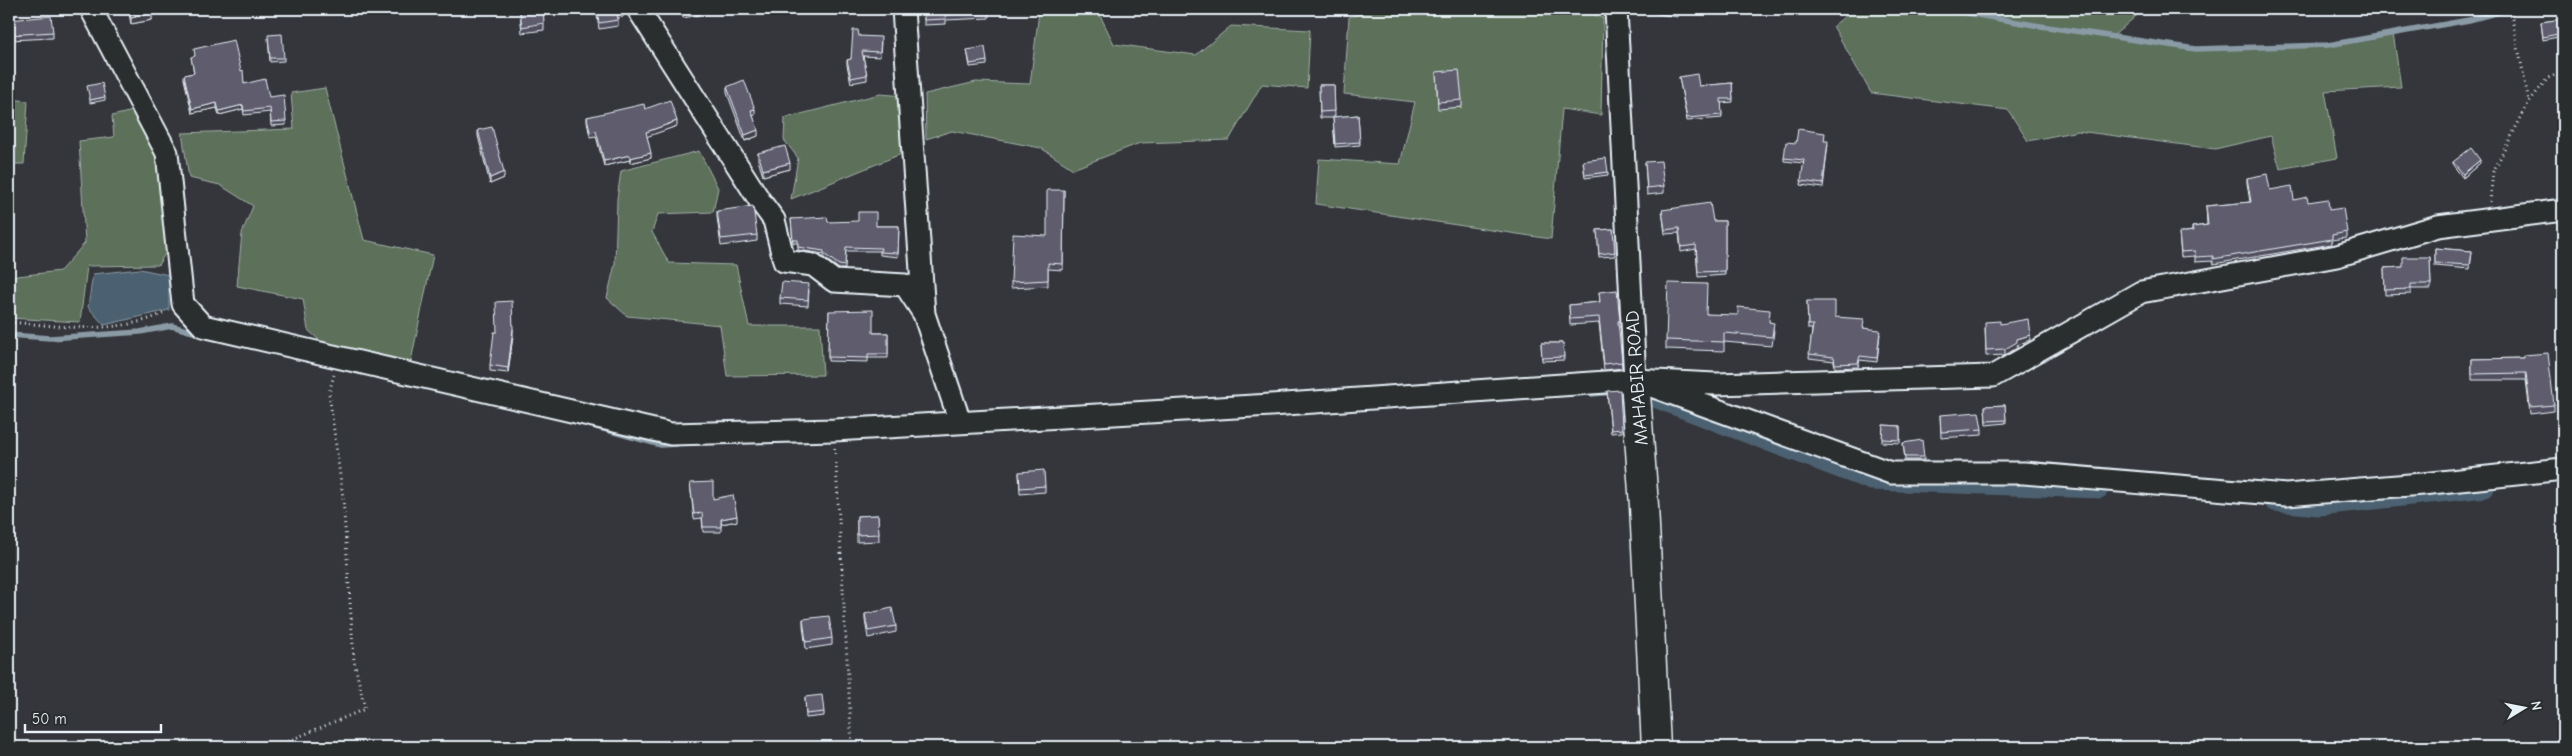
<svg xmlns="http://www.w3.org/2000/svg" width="2572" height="756" viewBox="0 0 2572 756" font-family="'Comic Neue',sans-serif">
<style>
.green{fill:#5d705a;stroke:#a2b0a9}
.water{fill:#4c616f;stroke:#8a9ba6}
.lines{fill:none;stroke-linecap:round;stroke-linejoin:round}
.stream{stroke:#8a9ba6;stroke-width:5.5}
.canal{stroke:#4c616f;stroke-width:19}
.street-casing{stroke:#e8f1f8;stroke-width:25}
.secondary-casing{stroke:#e8f1f8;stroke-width:31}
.path{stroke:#e8f1f8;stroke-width:3;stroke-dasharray:1 4;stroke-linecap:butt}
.street{stroke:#2a2d2e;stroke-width:21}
.secondary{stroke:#2a2d2e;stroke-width:28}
.wall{fill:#514f5e;stroke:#e8f1f8}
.shaded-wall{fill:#42404c;stroke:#e8f1f8}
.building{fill:#5e5c6d;stroke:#e8f1f8}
.labels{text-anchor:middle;stroke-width:4;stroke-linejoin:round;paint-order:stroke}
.street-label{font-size:19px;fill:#e8f1f8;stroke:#2a2d2e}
</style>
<rect width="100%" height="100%" fill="#34363b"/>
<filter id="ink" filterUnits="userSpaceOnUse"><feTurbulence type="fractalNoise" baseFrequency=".02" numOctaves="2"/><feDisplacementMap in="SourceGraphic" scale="10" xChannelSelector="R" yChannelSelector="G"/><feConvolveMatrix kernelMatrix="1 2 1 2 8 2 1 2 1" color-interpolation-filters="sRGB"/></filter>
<g filter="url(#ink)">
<!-- green -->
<path class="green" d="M1033,9H1097L1114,44L1196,55L1231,26L1310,30L1307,88L1262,84L1229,140L1140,143L1073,169L1041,148L952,131L926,139L925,94L976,82L1030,84L1039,12Z
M1376,9H1579L1603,18L1601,115L1562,109L1551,239L1316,204L1319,159L1400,164L1415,102L1344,94L1349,17Z
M1854,9H2144L2112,37L2196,49L2328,45L2393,33L2401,87L2325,91L2337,158L2280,169L2271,136L2215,149L2078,131L2028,141L2008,110L1871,93L1833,26Z
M325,88L364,240L433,255L411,361L339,358L308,330L303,299L237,286L242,233L253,206L220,185L189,178L182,133L294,129L291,93Z
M880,94L905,96L906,152L791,199L798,158L784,140L785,118Z
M9,99L28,101L24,164H9Z
M137,110L162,154L168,249L158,265L87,266L80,322L9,318V277L60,271L85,243L79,141L114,137L112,116Z
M699,151L718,188L713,212L658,214L652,232L669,263L736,265L749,326H820L823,375L727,376L720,325L627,316L607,298L615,264L617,199L621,171Z"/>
<!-- water -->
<path class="water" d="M140,269L169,275V310L104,325L88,307L93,274Z"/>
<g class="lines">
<!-- stream -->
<path class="stream" d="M1944,9L2034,25L2196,49L2328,45L2469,20L2510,9
M9,335L50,338L140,332L172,326L200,334
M1591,394L1629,391
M596,427L661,445L677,444"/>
<!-- canal -->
<path class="canal" d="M1649,396L1871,481L2099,489
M2274,502L2319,506L2485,488"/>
<!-- street casing -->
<g class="street-casing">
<path id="street" d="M91,9L167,153L183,304L203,326L671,434L834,430L1271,405L1635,380L1715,384L1993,376L2141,292L2337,256L2438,226L2563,210
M638,9L760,201L774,220L784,261L813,265L834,281L905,285L924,314
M903,9L924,314L960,422
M1616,9L1635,380
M1654,387L1891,473H2024L2286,495L2422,484L2563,469"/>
</g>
<!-- secondary casing -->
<g class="secondary-casing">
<path id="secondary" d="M1635,380L1644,506L1656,747"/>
</g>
<!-- path -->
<path class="path" d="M2511,14L2529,101
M2490,202L2493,172L2529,102L2548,78L2563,72
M9,322C62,326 117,336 166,312
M835,448L852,747
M274,747L365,709L354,661L343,498L329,393L334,375"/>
<!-- street -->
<use href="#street" class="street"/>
<!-- secondary -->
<use href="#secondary" class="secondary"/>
</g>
<!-- wall -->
<path class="wall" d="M128,9H151L152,20L131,24Z
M232,9H246L233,10Z
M596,9H623V17L618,18V26L599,29Z
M681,9H699V15L683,18Z
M924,9H989V18L946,20V24L924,25Z
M1646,9H1679L1678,17L1646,12Z
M520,12L544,23V30L522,33Z
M2563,19V36L2543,40L2541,22Z
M9,20L53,32V38L9,40Z
M859,36L881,42L880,57L863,56L867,75V80L851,83L847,65V60L851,59Z
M268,38L284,58V61L270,62Z
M967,50L987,61V65L970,67Z
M9,51L10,65V71H9Z
M191,57L241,71L244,84L269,97L286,121V125L271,126L270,112L244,115L243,109L219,115L217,108L192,113L184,79V75L194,73Z
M1436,72L1462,100V107L1438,109Z
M1679,77L1699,86L1732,83L1733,102L1721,103L1722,118L1687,121Z
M1319,85H1334L1335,117L1358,115L1360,145L1335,147L1333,118H1320Z
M727,87L755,115H753L758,136L745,141L727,93Z
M645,109L677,126L647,136L651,158L630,163V160L604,166L596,136L590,137L587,122V117Z
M478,130L504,178L490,184L478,136Z
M1824,141L1828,144L1823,188L1801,185L1804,163L1784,161V158L1796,143Z
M758,153L790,169L763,176L758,160Z
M1583,161L1608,172V175L1585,178Z
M1645,162L1664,186V193L1647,195Z
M2453,162L2480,163L2463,178L2453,165Z
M2247,178L2270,190L2294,200L2308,202L2329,210L2347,232V238L2332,240V244L2213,264V261L2195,262V256L2181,257L2179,233L2192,231V227L2207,225L2206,206L2250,202L2247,183Z
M1064,190L1063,270L1048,269V286L1011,288V282L1047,236Z
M1662,210L1713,221H1725V275L1698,277L1696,249L1681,252L1679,233L1665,234Z
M717,211L757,235V241L721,246L717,217Z
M791,219L876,226H899L898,257L880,255V251H846L845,269H839L824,258V254L798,250V243H793Z
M1613,229L1615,256L1599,257L1597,230Z
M2435,248L2472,251L2470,269L2435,266Z
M2430,257L2431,289H2411V294L2385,295L2384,268L2403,267Z
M809,290L808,306L780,304V298Z
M1599,292L1620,321V327H1618L1622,368L1604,370L1599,323L1570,325L1569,305L1600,302Z
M1807,301L1835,317L1880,334L1877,362L1860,360L1858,367L1835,368L1834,361L1809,358L1812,329H1808Z
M829,311L873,333H888V358H868V362L828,361Z
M1706,314L1770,322L1774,331L1772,346L1724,342V351L1666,349V340Z
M2000,324L2030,340L2017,345V348L2005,355L1986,356L1985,328Z
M513,335L508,373L490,371V365Z
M1541,343H1563L1564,360L1542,361Z
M2524,358L2554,405V411L2530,414L2526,380H2472V359Z
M1607,391L1622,429V432L1611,433Z
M2005,405L2006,423L1986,425L1985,406Z
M1940,415L1982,429V435L1941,438Z
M1883,425L1900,426V443L1882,442Z
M1903,443L1924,457V460H1905Z
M1019,472L1045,486V492L1020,494Z
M690,483L713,499L737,521L721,524V532H703L702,518L694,519Z
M878,515L879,541L857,542V516Z
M865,614L896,626V632L868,638L865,620Z
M803,619L832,638V645L806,649L803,626Z
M805,697L824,712V716L806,718Z"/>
<!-- shaded-wall -->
<path class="shaded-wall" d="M152,13V20L131,24V18Z
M105,97V100L90,103V100Z
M217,103V108L192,113V109Z
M243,105V109L219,115V111Z
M755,109V115L751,116V110Z
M677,121V126L646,137V132Z
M758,130V136L745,141V135Z
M651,153V158L630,163V158Z
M630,155V160L604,166V161Z
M2480,160V163L2463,178V174Z
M790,163V169L763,176V170Z
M504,172V178L490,184V178Z
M513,329V335L508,373V368Z
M2030,335V340L2017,345V348L2005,355V349L2017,339Z
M737,516V521L721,524V519Z"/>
<!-- building -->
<path class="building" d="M129,9H151L152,13L131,18Z
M543,9L544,23L522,27L520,12Z
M597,9H623V11L617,12L618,20L599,23Z
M683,9H697L683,11Z
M924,9H989V13L945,15L946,19L924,20Z
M1646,9H1678V13Z
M51,16L53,32L9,35V20Z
M2563,19V33L2543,37L2541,22Z
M853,30H858L859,36L881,37L880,52L862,51L867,75L851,78L847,60L851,59Z
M282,34L284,58H270L268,35Z
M234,40L241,71L243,70L244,84L265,79L269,97L284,95L286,121L271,122L270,108L244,111L243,105L219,111L217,103L192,109L184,75L194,73L191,57L195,56L194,49Z
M985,47L987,61L970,64L967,50Z
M9,51L10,65L9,66Z
M1459,70L1462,100L1438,102L1436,72Z
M1697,74L1699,86L1732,83L1733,99H1721L1722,115L1687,118L1679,77Z
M744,80L755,109L751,110L758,130L745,135L727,87Z
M102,83L105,97L90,100L87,86Z
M1319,85H1334L1335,111L1320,112Z
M670,100L677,121L646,132L651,153L630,158V155L604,161L596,131L590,132L587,117L644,104L645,109Z
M1358,115L1360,142L1335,144L1333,117Z
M492,127L504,172L490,178L478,130Z
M1798,129L1825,133L1824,141H1828L1823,184L1801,181L1804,160L1784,158L1786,142L1796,143Z
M785,146L790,163L763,170L758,153Z
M2471,148L2480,160L2463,174L2453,162Z
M1606,158L1608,172L1585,175L1583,161Z
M1661,161L1664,186L1647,188L1645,162Z
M2267,174L2270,190L2292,186L2294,200L2307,197L2308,202L2328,199L2329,210L2343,208L2347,232L2332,235V239L2213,259V256L2195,257V251L2181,252L2179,233L2193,231L2192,227L2208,225L2206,206L2251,202L2247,178Z
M1047,190H1064L1063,264L1048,263V280L1011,282L1013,234L1047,236Z
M1710,203L1713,221H1725V271L1698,272L1696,245L1681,247L1679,228L1665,230L1662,210Z
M753,206L757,235L721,239L717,211Z
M858,212H876V226H899L898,253L880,252L881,248L846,247L845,266L839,265L824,254V251L798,247V240H793L791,219L827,217L828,222L858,221Z
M1613,229L1615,252L1599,254L1597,230Z
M2435,248L2472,251L2470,265L2435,263Z
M2403,257H2430L2431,284H2411V289L2385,290L2384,268L2403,267Z
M782,282L809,284L808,300L780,298Z
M1668,283L1707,284L1706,314L1738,315V307L1770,310L1769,322L1774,323L1772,337L1724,333V342L1666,340Z
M1617,290L1620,321H1618L1622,362L1604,364L1599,317L1570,319L1569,305L1600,302L1599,292Z
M512,301L513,329L508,368L490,365L494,332H497L496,302Z
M1807,301H1835V317L1864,319L1863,328L1880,330L1877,358L1860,356L1858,363L1835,364L1834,357L1809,354L1813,325H1808Z
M873,310V333H888V354H868V358L828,357L829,311Z
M2028,319L2030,335L2017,339V342L2005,349L1986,350L1985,322L2000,321V324Z
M1541,343H1563L1564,357L1542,358Z
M2548,353L2554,405L2530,407L2526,373L2472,374V359L2524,358V355Z
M1620,390L1622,429L1611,430L1607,391Z
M2005,405L2006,420L1986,421L1985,406Z
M1979,412L1982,429L1941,432L1940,415Z
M1883,425L1900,426V440L1882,439Z
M1922,440L1924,457H1905L1903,443Z
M1044,470L1045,486L1020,488L1019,472Z
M713,482V499L733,495L737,516L721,519V527H703L702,513L694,514L690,483Z
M878,515L879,534L857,535V516Z
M892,608L896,626L868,631L865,614Z
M829,616L832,638L806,642L803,619Z
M822,695L824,712L806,714L805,697Z"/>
</g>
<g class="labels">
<!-- street labels -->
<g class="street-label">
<text transform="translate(1636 378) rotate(-94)" y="7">MAHABIR ROAD</text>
</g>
</g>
<!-- margin -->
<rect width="2572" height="756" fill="none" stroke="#2a2d2e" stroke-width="30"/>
<rect x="15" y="15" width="2542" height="726" fill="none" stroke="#e8f1f8" stroke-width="2" filter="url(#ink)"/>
<!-- north arrow -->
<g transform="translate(2524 708) rotate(80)" stroke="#2a2d2e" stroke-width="4" paint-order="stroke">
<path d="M0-4L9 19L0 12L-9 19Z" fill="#e8f1f8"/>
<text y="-8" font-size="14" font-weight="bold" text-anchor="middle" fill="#e8f1f8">N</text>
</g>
<!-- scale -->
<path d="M25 724v8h136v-8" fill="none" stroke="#e8f1f8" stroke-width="2.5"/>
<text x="32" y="724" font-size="15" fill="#e8f1f8" stroke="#2a2d2e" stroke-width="4" paint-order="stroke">50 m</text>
</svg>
